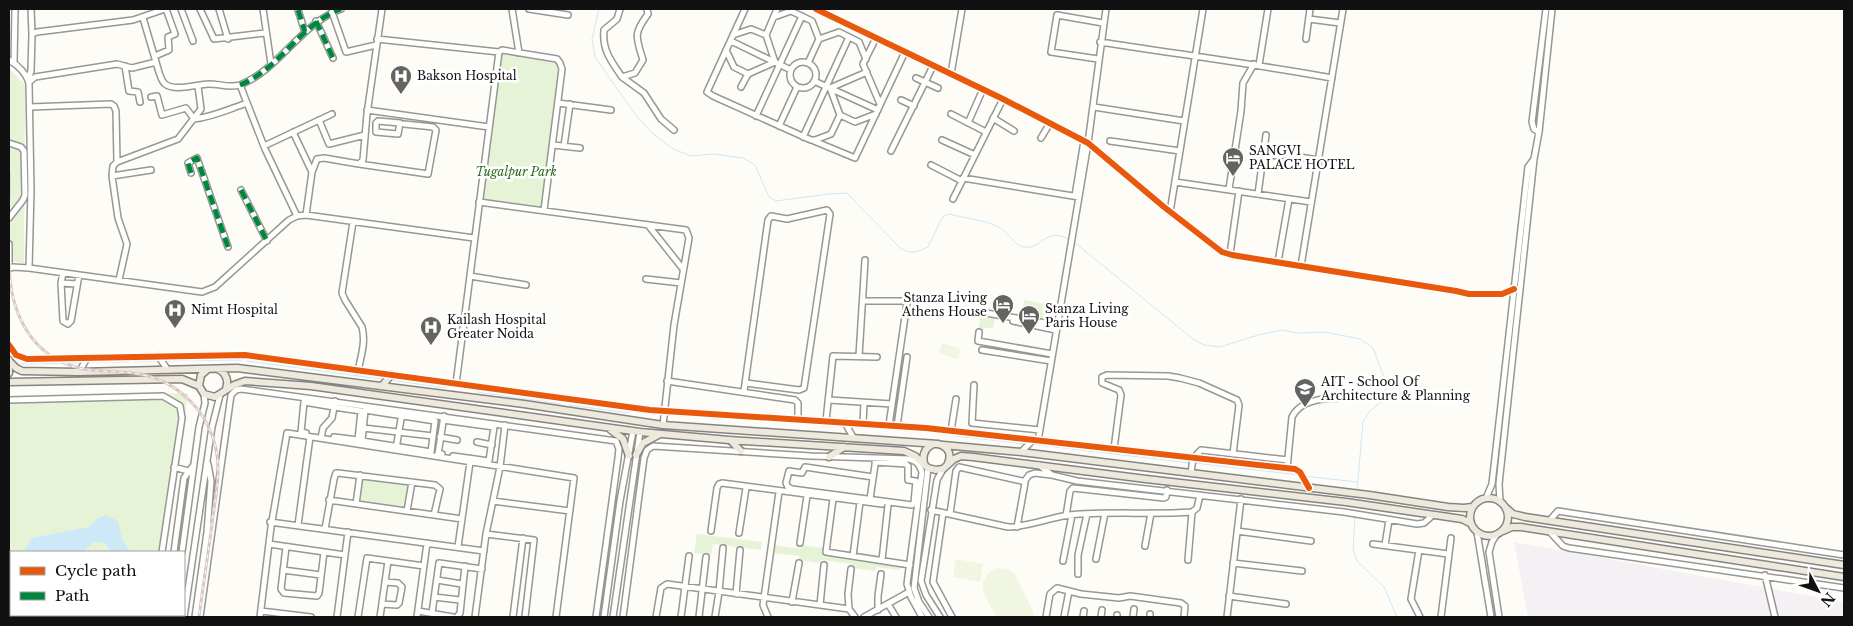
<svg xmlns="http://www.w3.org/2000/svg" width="1853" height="626" viewBox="0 0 1853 626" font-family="'Libre Baskerville',serif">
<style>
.industrial{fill:#f5f0f3}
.green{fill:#e7f3d7}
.pitch{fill:#f0f6e1}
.water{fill:#cde8f7}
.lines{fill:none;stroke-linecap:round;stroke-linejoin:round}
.stream{stroke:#cde8f7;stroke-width:1}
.minor-casing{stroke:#979795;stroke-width:8}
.major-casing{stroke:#858482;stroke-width:9}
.minor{stroke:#fffffe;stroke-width:5}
.major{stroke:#ede9dc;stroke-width:6}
.rail-casing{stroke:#d9c6c7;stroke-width:3}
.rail{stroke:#fff;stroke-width:1;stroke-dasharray:4;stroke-linecap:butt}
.quiet{stroke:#00873e;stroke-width:5;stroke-dasharray:10 5;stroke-linecap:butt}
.cycleway-casing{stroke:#fff;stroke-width:9}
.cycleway{stroke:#e8590c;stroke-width:6}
.labels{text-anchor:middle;stroke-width:5;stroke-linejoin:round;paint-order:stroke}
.poi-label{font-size:12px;fill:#111;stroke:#fff;text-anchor:start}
.park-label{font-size:12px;font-style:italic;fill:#2f6b1f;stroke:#fff}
</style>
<rect width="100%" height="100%" fill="#fdfcf7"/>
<!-- industrial -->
<path class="industrial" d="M1514,542L1844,602V617H1528Z"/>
<!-- green -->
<path class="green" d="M499,52L557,59L560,63L544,210L479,202Z
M9,68L25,85L24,263L9,261Z
M1024,300L1049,305L1046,322L1021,317Z
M981,315L995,317L993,328H985L982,331H978Z
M188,393L165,552H11V597H9V398Z
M363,478L409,483L405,509L360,502Z
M697,534L762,542L761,550L713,544L711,555L694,553Z
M773,545L801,549L802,545L823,548V552L854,556L855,552L877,555V558L901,562L900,570L876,567L875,571L852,568V564L822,560L821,563L799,560V556L772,553Z
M53,615H157L156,617H52Z"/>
<!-- pitch -->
<path class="pitch" d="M995,305L1010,308L1009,316L994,314Z
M942,343L961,349L958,359L939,353Z
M956,559L983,564L980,582L953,577Z
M996,568L1010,570L1015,574L1032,609L1034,617H997C987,599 972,582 996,568Z"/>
<!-- water -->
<path class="water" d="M105,515L118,521L122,539L129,549V552H111L105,543L94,542L83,552H23L32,538L89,527L97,519Z"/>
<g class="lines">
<!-- stream -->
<path class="stream" d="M599,9L592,39L595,57L635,114L651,132L673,149L691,156L713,154L743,158L755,165L769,197L776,201L829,194L847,193L900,248C911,255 917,252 928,247L941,220L944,216L949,214C965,218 984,220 999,227C1008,232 1014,245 1023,247C1041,251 1046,225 1070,240
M1074,242L1193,339L1204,345L1220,347L1258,335L1282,330L1298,333L1325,332L1360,339L1373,348L1385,380L1386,388L1381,402L1369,412L1363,422L1357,491
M165,361L242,360
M247,361L381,379
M87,362H129
M134,362L156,361
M21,364L77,363
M390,380L446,388
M477,392L561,404
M569,405L629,413
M955,436L1026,444
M1030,444L1190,463
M1194,463L1300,475
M1304,476L1357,482
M1355,515L1353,550L1358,562L1384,587L1397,617"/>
<!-- minor casing -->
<g class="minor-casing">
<path id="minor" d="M31,9L32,34
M181,9L193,41
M200,9L214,39L265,33
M219,9L228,39
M263,9L271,64
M512,9L519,53
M529,9L568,15
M620,9L617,19L604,30C602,50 611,61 622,77L635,73L643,60C636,37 633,34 648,14L647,9
M745,9L707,92L713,96L811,140H815L831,134L840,115
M816,9L1003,99L1088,143L1164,207L1222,252L1232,255L1456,291L1469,294H1502L1514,289
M298,10L305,32
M332,12L346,52L376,45
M774,17L791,11L812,21L819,39
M1309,19L1340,23
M316,21L333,58
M766,35L777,9
M876,38L863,64L880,104
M377,39L499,52
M1306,39L1310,9
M731,41L791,70
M1100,42C1177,54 1255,64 1332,78
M726,50L734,67L748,74L775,62L766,35L751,29L733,35
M155,56L169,50L168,37L175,34L166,9
M1098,59L1051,52L1057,15L1103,23
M9,60C18,65 27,74 29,84L31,190L29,268
M156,62C158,68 160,80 165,84C175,92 197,84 209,84C220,84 229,88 240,85L265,149L297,216
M790 75a13 13 0 1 1 26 0a13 13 0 1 1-26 0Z
M14,63L15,9
M808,63L819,39L839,32L859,42L866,59
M1259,65L1268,9
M125,66L129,91L138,92L140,102
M951,74L962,9
M622,77L644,93L661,119L674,130
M916,78L938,88
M28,79L31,71L32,34L37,32L133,20L165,9
M814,81L878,110
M29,82L35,77L117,64L132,68L156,62L143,18
M240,85C280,69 300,24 341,9
M741,87L748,74
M830,88L840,115L855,122L876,114
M830,88L867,72
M151,97L157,96L162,115L186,108L194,119C213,117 229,109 247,103
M901,100L914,106
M558,103L611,110
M30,107L111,104L114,106L116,111L117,162
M1094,107L1184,121
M367,110L489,127
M951,114L986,132
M756,116L802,16
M993,118L1014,131
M319,120L329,144L365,135
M378,121L400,123L398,134L376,132V123Z
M968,123L983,89
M779,126L797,87
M293,132L312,172
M1539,132L1534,129L1532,122L1546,9
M803,137L849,37
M1041,138L1050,123
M942,140L975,155
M814,141L855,158L905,52
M1110,141L1180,151
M9,143L21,147L24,151L25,195L23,200L9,218
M553,145L580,148
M264,146L332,114
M564,146L570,104
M891,151L933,66
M1263,156L1287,155L1318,160
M359,164L428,174L436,130L433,127L404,124
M931,165L962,181
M191,173L188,163L197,158L228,247
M112,176L151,170
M963,178L1079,197
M1175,182L1311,202
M1229,189L1241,111L1243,83L1254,64
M241,190L267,241
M1258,194L1266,135
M1075,196L1084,141
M953,199L1003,99
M479,202L686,230L689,238L674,325L663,425
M1170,212L1203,9
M306,215L312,172L317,159L324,158L359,164L363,160L367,114L382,9
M353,222L342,293L345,300L362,327C366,342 361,356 358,371
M648,225L683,269
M9,244V265
M1230,254L1239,191
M1278,262L1289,199
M1301,266L1343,9
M9,269L13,267L29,268L202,292L215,287L289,220L297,216L306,215L474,238
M63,273L61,283L63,321L68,324L71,321L79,275
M470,276L526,285
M646,279L681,283
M119,280L127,244L118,218L112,176L113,166L117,162L178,139L201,109L198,86
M61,283L77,284
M863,301H904L907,303L889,425
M986,313L1057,325
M1013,321L1056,330
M979,332L978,341L1052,354
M9,345L16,355L27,359L245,355L650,410L926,428L1295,469L1300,472L1309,488
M982,350L1051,361
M158,356L168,370
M859,356L865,260
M79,372L87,358
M667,381L795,400L798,403V420
M456,384L499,52L502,50L557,59L560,63L562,69L544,210
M974,385L972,423L1040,430
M744,391L768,220L771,216L787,219L827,210L830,214L804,388L799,390L746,383
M9,400L163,396L180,406L182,418L162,552
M829,400L892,404
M365,410L435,421L431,452L362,441Z
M443,420L494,427L489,461L453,456
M826,421L833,356L877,357
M845,423L853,437
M863,424L864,403
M897,426L907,357
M363,428L433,436
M951,431L956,399
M306,433L301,432L304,402L334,407L332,418L323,428L321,438
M334,437L358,440L361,411L334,407L335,401
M440,437L457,440
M1038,441L1088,143L1106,9
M477,442L492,445
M396,449L402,413
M1114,449L1121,395L1119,390L1102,383V377L1107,375L1168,376L1180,378L1199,383L1237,400L1239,405L1233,454
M1021,452L1033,440
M442,454H438L444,416
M1196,458L1197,454L1201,450L1288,460
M1039,465L1052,475L1077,481L1344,512L1417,524L1424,523L1433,515
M174,467L188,471
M928,468L914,588L919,602L929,617
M1287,468L1292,417C1302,397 1330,398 1349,398
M1191,473L1193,458
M873,477L805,467L802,473L789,471L786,483L788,487L792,489L912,505L914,503L916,481L908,480V466L906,464L875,462
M1024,482L1029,475L1035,473L1051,475
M1486,498L1492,484L1528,167L1534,159
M833,499L826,552L910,565
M870,499L876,458
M329,500L462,519
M493,501L570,511
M1500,502L1499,484L1534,159L1539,132L1552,9
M356,504L360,475
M931,510L1008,527C1028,527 1048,518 1069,515C1110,511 1151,515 1192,512L1197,508L1200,495
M407,511L412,482
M943,513L933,582L952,617
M950,514L956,471L959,467L1022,481L1025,483L1017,527
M1066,516L1070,491L1073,488L1164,498L1166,497L1167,490
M1550,520L1558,511L1564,512L1844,555
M270,522L484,551
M298,525L310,437
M325,529L334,479L336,473H338L435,485L440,489L434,515
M711,531L717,488L719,484L722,483L882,504
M1237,531L1311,541
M1477,532L1491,617
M1550,532L1563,546L1569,548L1844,588
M739,533L746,488
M486,534L534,540L525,617
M1497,534L1492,542L1489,552L1499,617
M800,543L807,496
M269,544L345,555
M1373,544L1448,554
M1385,545L1389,520
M1145,546L1151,513
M286,547L281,589L284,593L317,596L319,593L324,552
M458,547L470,462
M1419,550L1411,599L1420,617
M174,552L184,478L193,466
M182,552L199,427L205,403L204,394
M853,556L860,502
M1096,559L1105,513
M882,560L888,505
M1188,560L1192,512
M1063,561L1072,515
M1233,563L1302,571
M283,570L321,575
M1078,574V555L1087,514
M1765,575L1775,617
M437,580L462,584
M736,594L740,550
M1229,596L1286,604
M434,597L460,600
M792,602L799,563
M382,604L397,605L399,603L402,587L398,583L385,582
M888,604L896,617
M820,605L824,565
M849,609L848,594L851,569
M878,610V596L881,574
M261,611L311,617
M418,611L453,617
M432,613L439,563L482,569
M153,617V615
M166,617V615
M173,617L174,615
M184,617L212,427L220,395
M195,617L207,532L211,481L208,464
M200,617L231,395L236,390L241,389L616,441L619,449L618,458L596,617
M260,617L271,527L287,433L574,478L556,617
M337,617L348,532
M358,617L367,558L424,566
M380,617L388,561
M417,617L427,543
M457,617L460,613L465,566
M475,617L486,534L500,467L505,425
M513,617L523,538
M604,617L620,501L633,431
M613,617L640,432
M623,617L644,458L647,450L653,446L811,456L909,459C917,461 919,464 922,472L907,584L911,597L922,617
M656,617L661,588L667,584L849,609L855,617
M681,617L689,556
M699,617L706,557
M715,617L719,592L723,548
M768,617L763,605L779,492
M864,617L909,592
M940,617L926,595L921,581L937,480L943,469
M1046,617L1050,594L1057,588L1081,594L1119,598L1130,596L1181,603L1185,606L1184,617
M1064,617L1069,591
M1083,617L1084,611
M1101,617L1102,610
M1117,617V615
M1133,617L1134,609
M1150,617V614
M1227,617L1241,499
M1441,617L1451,538"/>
</g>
<!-- major casing -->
<g class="major-casing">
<path id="major" d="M10,362L16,368L22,371L79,372L237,368L524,404L663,425L938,444C948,446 952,454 948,463
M218,369C226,373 229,380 226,389
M9,373V360
M9,382L182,379L199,386L204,394L215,397L234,385L245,381L311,386L640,432L729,440L904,451L915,456L928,468L936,470L943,469L954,459L961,456L973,457L1146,479L1346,502L1462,519L1470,523
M199,386L201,375L208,369
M382,386L391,375
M611,430L623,439L629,456
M730,440L741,451
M943,445L1021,452L1369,495L1448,507L1464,508L1472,507
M636,455L643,443L658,435
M829,457L844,447
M924,463C922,454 925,448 933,444
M1470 517a19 19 0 1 1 38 0a19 19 0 1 1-38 0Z
M1506,508L1513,514L1525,517L1844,565
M1503,531L1512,527H1521L1844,577"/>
</g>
<!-- minor -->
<use href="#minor" class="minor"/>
<!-- major -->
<use href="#major" class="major"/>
<!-- rail casing -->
<g class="rail-casing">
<path id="rail" d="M9,173V197
M9,264C10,313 31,358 83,369C99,372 116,371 132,373C172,377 205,406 215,445C222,471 215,498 212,524C208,555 203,586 199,617"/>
</g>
<!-- rail -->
<use href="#rail" class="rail"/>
<!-- quiet -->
<path class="quiet" d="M298,10L305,32
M316,21L333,58
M240,85C280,69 300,24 341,9
M191,173L188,163L197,158L228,247
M241,190L267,241"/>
<!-- cycleway casing -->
<g class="cycleway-casing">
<path id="cycleway" d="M816,9L1003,99L1088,143L1164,207L1222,252L1232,255L1456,291L1469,294H1502L1514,289
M9,345L16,355L27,359L245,355L650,410L926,428L1295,469L1300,472L1309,488"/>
</g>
<!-- cycleway -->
<use href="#cycleway" class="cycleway"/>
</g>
<!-- icons -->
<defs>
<g id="hospital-pin" transform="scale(1.125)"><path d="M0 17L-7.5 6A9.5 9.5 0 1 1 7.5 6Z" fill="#646362" stroke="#fff"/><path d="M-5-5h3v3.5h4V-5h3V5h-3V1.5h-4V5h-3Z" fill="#fff"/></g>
<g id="hotel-pin" transform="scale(1.125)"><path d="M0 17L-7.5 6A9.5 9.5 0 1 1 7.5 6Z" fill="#646362" stroke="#fff"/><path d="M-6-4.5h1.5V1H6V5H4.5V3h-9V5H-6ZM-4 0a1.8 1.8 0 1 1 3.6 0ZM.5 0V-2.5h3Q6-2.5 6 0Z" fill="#fff"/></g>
<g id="university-pin" transform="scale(1.125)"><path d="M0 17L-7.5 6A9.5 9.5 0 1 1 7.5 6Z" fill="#646362" stroke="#fff"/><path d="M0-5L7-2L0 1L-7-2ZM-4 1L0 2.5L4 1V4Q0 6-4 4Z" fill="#fff"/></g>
</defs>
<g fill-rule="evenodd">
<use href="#hospital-pin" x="401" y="76"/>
<use href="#hotel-pin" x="1233" y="158"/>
<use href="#hotel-pin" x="1003" y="305"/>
<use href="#hospital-pin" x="175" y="310"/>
<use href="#hotel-pin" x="1029" y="316"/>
<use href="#hospital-pin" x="431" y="327"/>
<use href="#university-pin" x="1305" y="389"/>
</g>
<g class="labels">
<!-- poi labels -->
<g class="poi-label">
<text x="417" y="80">Bakson Hospital</text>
<text x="1249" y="155">SANGVI<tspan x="1249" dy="14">PALACE HOTEL</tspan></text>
<text x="987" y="302" text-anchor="end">Stanza Living<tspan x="987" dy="14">Athens House</tspan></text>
<text x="1045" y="313">Stanza Living<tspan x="1045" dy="14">Paris House</tspan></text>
<text x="191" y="314">Nimt Hospital</text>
<text x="447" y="324">Kailash Hospital<tspan x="447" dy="14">Greater Noida</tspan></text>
<text x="1321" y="386">AIT - School Of<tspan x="1321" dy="14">Architecture &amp; Planning</tspan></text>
</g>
<!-- park labels -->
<g class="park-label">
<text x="516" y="176">Tugalpur Park</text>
</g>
</g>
<!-- border -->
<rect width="1853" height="626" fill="none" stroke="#111111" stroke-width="20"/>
<!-- legend -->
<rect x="10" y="551" width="175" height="65" fill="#ffffff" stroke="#a0a0a0"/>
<rect x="20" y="567" width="25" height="8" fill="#e8590c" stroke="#a0a0a0"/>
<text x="55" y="576" font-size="15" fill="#111111">Cycle path</text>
<rect x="20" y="592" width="25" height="8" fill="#00873e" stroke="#a0a0a0"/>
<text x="55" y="601" font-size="15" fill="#111111">Path</text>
<!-- north arrow -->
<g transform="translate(1818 591) rotate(131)" stroke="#ffffff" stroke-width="4" paint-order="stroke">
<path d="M0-4L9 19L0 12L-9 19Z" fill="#111111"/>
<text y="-8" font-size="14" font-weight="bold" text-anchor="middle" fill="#111111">N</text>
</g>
</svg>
